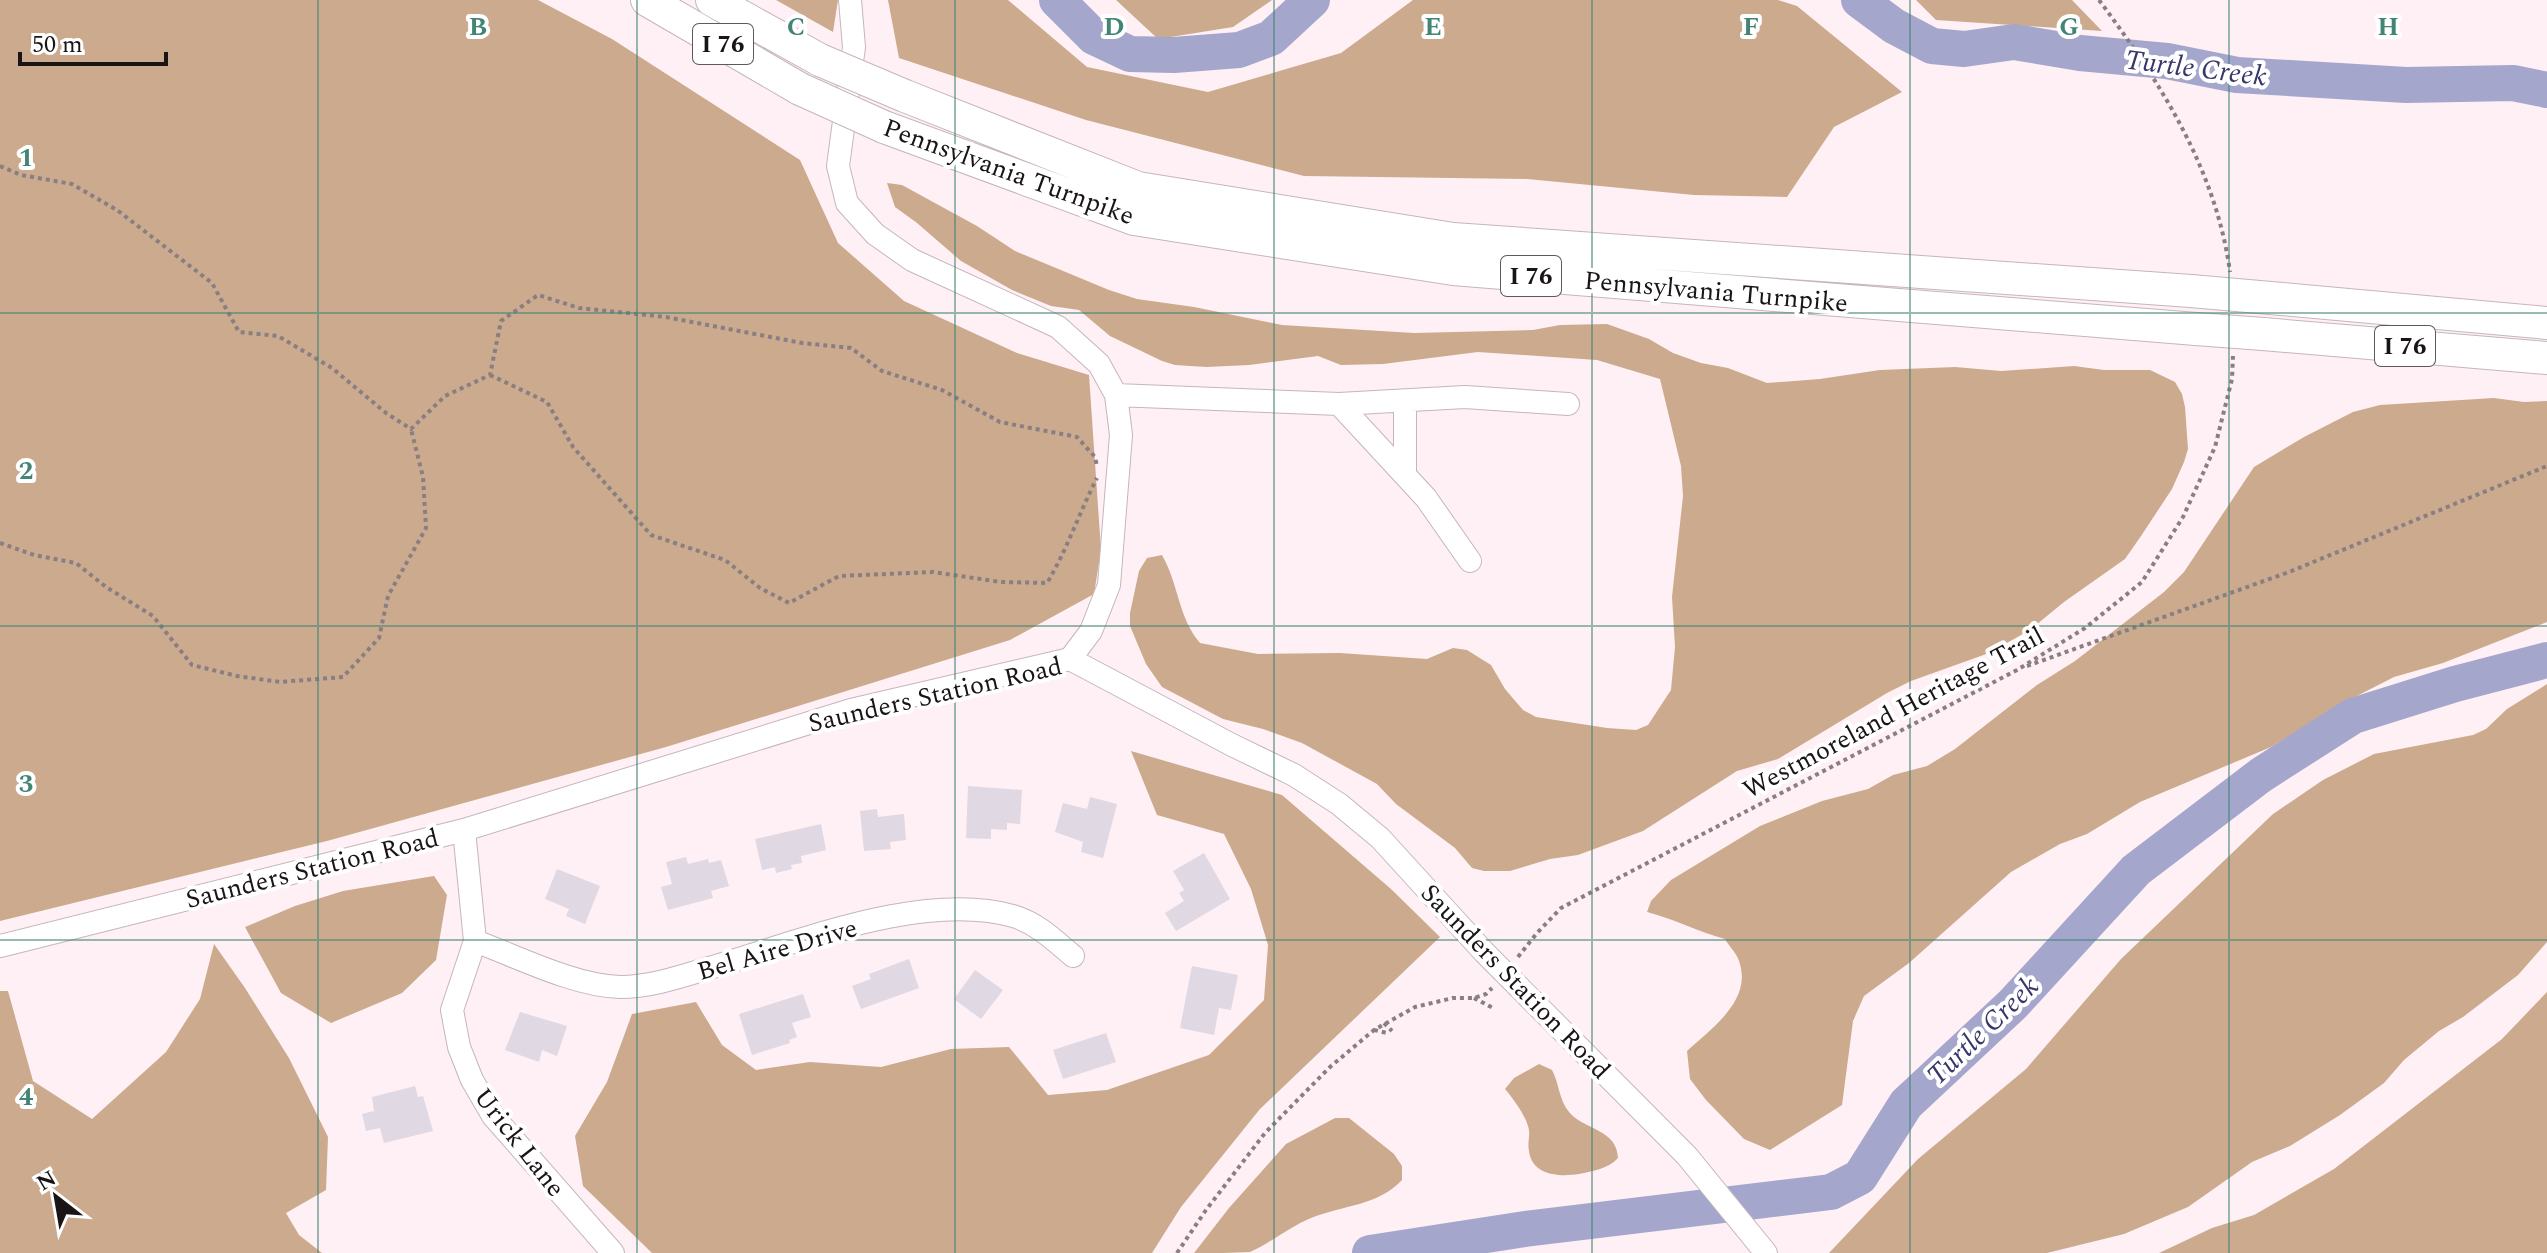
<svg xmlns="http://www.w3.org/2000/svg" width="2547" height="1253" viewBox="0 0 2547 1253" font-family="Spectral,serif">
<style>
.forest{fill:#ccaa8e}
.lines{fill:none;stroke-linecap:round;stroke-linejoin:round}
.river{stroke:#a4a6cc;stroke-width:36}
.building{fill:#e0d8e3}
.minor-casing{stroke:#c4b6bc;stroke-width:24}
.highway-casing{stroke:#c4b6bc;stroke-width:34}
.path{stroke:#897f83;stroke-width:4;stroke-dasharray:4 4;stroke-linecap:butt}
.minor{stroke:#fff;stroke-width:22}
.highway{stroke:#fff;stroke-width:32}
.highway-bridge-casing{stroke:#c4b6bc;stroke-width:34;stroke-linecap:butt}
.highway-bridge{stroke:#fff;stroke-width:32}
.grid{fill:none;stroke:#428475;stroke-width:2;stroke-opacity:0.55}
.labels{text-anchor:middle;stroke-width:8;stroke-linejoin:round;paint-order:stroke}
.shield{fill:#fff;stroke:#5e5a5c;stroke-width:2}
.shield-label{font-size:24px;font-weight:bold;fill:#191416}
.street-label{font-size:26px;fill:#191416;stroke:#fff}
.water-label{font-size:28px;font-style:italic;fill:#373769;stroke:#fff}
.grid-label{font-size:26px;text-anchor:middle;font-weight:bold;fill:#428475;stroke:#fff;stroke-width:8;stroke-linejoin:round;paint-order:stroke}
</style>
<rect width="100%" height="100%" fill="#fef0f5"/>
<!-- forest -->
<path class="forest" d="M0,0H538L612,39L800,160L838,243L904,301L1017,353L1089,375L1101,550L1094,594L1010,640L666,747L327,841L0,921Z
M776,0H838L833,32Z
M888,0H1008L1087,67L1208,92L1341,53L1413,0H1778L1797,6L1902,92L1834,127L1787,197L1694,195L1527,179L1304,176L1086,120L899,58Z
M1116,0H1272L1233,27L1158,39Z
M1916,0H2072L2102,31L1936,20Z
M887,183L902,185L977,226L1015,251L1109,290L1137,299L1194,307L1282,325L1414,333L1533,330L1560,325L1607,324L1649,339L1673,353L1701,363L1728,368L1767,383L1820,379L1880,370L1955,367L2001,371L2074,366L2104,370H2150L2175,382L2182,394L2185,407L2188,449L2184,462L2172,489L2141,536L2125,559L2064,602L2030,630L1989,653L1911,681L1887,693L1778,759L1737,771L1643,831L1578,855L1550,859L1510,871H1484L1472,868L1455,848L1396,804L1377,784L1302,743L1263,729L1223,719L1162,687L1146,664L1130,626V613L1139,571L1147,558L1162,555C1179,585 1178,617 1200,643L1258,654L1340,653L1427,659L1453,648L1467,650L1491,665L1505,689L1523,710L1536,717L1607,728L1636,730L1648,725L1671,690L1675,647L1672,597L1683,496L1681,466L1660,379L1597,360L1478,352L1383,364L1341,365L1318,356L1249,365L1206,367L1175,365L1162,361L1110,336L1079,310L1051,306L1012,290L961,261L917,223L895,207Z
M2494,398L2524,402L2547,401V622L2443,663L2394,677L2345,702L2271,747L2140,802L2087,834L2060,844L2011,872L1909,963L1864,996L1853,1021L1842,1105L1770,1150L1744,1139L1706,1100L1690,1079L1687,1051C1712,1028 1753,1000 1739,961C1737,954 1729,946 1725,939C1698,932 1675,919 1647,912L1651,901L1671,880L1760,826L1822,801L1868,789L1893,775L1927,766L1955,749L2037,685L2075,661L2164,592L2184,572L2254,467L2304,437L2353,412L2380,405Z
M2547,684V942L2518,975L2463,1017L2439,1031L2404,1060L2384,1083L2340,1115L2290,1146L2252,1162L2188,1207L2124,1234L2047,1253H1829L1918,1159L2026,1069L2121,959L2273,814L2323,780L2374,754L2473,735L2486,729L2507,709Z
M1131,751L1282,795L1391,889L1440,937L1260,1109L1181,1207L1152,1253H652L583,1186L575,1136L607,1082L632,1014L696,1002L722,1045L756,1070L810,1062L881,1067L951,1049L1009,1047L1048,1095L1107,1090L1209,1055L1264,1000L1268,945L1251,889L1224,834L1157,815Z
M434,876L447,895L436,960L402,993L331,1023L281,993L245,927L295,906L343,891Z
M214,944L245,988L289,1058L328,1137L326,1190L286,1213L299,1235L322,1253H0V991H8L33,1081L92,1119L166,1052L200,999Z
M2547,992V1253H2159L2212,1228L2254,1215L2334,1169L2502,1039Z
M1539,1064L1552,1070C1559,1083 1559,1100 1569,1112C1584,1130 1617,1129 1618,1158C1608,1169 1593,1171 1579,1174C1560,1177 1532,1176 1529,1151C1527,1142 1531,1135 1528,1126C1524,1113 1514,1100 1505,1089L1514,1078Z
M1335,1118H1349L1394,1154L1402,1166V1180C1378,1206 1343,1205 1311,1218C1289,1227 1271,1243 1250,1252C1235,1253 1210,1253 1194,1253L1229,1208L1286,1144Z"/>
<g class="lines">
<!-- river -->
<path class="river" d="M1057,0L1094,37L1130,54L1174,55L1239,50L1271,38L1312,0
M1859,0L1894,26L1932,46L1964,49L2014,42L2080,53L2167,61L2237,75L2406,85L2513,83L2547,90
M1370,1253L1525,1229L1831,1192L1860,1177L1906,1104L2013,1004L2136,870L2261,775L2353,716L2455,684L2547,660"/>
</g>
<!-- building -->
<path class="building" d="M968,786L1022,790L1020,824L1007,823V830L991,829V839L966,838Z
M1090,797L1117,804L1103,858L1081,852L1083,842L1055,832L1063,803L1087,809Z
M877,809L878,817L904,814L906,840L890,842L891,849L864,851L860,811Z
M821,824L826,850L801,856L802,863L791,865L792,869L776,873L775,867L762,870L755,839Z
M1204,853L1230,899L1176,931L1165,913L1184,901L1179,893L1184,890L1173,871Z
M686,857L688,864L708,859L709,863L721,860L729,886L711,891L713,898L668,910L661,887L672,884L666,862Z
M557,869L600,886L585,924L566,916L569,909L545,899Z
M909,959L919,988L861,1009L852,986L871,979L869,974Z
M1192,966L1238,975L1231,1010L1219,1008L1214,1035L1180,1028Z
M975,970L1003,990L981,1019L954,999Z
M803,994L811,1017L792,1023L797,1037L789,1040L790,1043L752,1055L739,1014Z
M520,1012L567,1026L557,1056L542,1050L539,1062L505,1050Z
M1106,1033L1116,1062L1063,1079L1053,1050Z
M415,1086L418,1097L423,1096L433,1131L384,1143L380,1128L366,1131L362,1114L374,1111L372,1097Z"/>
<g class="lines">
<!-- minor casing -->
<g class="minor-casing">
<path id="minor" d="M850,0L854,47L838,166L847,203L875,234L912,260L1058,327L1099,364L1116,395L1121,435L1109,585L1091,631L1070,659
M1116,395L1339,404L1465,397L1568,404
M1405,401V475
M1339,404L1426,498L1470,561
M464,830L475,941L452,1010L459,1047L472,1080L493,1116L613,1253
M475,941C518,957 575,986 620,987C653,987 685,975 716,966C802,941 924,891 1013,916C1037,923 1054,940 1073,956
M0,946L464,830L851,710L1070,659L1232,745L1294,775L1339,804L1380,838L1484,952L1687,1156L1766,1253"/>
</g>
<!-- highway casing -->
<g class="highway-casing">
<path id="highway" d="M647,0L800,89
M712,0L820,60
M905,96L1138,188L1453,239L2191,291
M884,127L1134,219L1453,269L2196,329
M2282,299L2547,323
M2263,334L2547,358"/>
</g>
<!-- path -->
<path class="path" d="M2099,0C2160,82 2216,169 2230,272
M0,166L21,175L72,184L117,210L212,283L239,332L278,336L332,368L386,413L411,429L445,396L490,375L501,321L538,295L579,308L666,317L802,343L851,348L882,371L942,390L1000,422L1077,437L1095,457L1097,466
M490,375L547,402L573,447L651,535L725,560L760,588L789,603L839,576L933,572L1001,582L1047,583C1067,550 1079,513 1097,478
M0,543L34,555L76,563L106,587L153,616L192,665L237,676L280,682L343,677L379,638L388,596L426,528L423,477L411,429
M2027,666L2289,572L2547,466
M1518,957L1537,933L1561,908L2017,670L2085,628L2142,582L2183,517L2215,447L2232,379L2233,356
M1474,998L1493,1008
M1384,1023L1392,1031
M1374,1030L1387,1033
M1177,1253L1206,1210L1265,1133L1330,1067L1374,1030L1415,1007L1453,998H1474L1486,994L1492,988"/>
<!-- minor -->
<use href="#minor" class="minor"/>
<!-- highway -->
<use href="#highway" class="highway"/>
<!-- highway-bridge casing -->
<g class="highway-bridge-casing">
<path id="highway-bridge" d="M820,60L905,96
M800,89L884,127
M2191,291L2282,299
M2196,329L2263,334"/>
</g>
<!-- highway-bridge -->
<use href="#highway-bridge" class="highway-bridge"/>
</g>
<!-- grid -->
<path class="grid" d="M318,0V1253M637,0V1253M955,0V1253M1274,0V1253M1592,0V1253M1910,0V1253M2229,0V1253M0,313H2547M0,626H2547M0,940H2547"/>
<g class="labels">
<!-- shield labels -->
<g class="shield">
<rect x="693" y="24" width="60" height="40" rx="6"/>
<rect x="1501" y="256" width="60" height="40" rx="6"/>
<rect x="2375" y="326" width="60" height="40" rx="6"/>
</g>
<g class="shield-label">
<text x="723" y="52">I 76</text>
<text x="1531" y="284">I 76</text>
<text x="2405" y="354">I 76</text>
</g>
<!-- street labels -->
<g class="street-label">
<text transform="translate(1009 171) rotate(20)" y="9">Pennsylvania Turnpike</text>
<text transform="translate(1716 291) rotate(5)" y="9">Pennsylvania Turnpike</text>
<text transform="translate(935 694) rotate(-13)" y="9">Saunders Station Road</text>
<text transform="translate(1893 712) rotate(-28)" y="9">Westmoreland Heritage Trail</text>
<text transform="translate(312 868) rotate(-14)" y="9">Saunders Station Road</text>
<text transform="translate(777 949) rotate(-16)" y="9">Bel Aire Drive</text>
<text transform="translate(1516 981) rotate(46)" y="9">Saunders Station Road</text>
<text transform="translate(520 1142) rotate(52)" y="9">Urick Lane</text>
</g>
<!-- water labels -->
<g class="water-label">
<text transform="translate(2196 67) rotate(7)" y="10">Turtle Creek</text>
<text transform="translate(1982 1030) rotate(-44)" y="10">Turtle Creek</text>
</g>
</g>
<g class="grid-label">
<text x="478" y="35">B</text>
<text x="796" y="35">C</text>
<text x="1114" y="35">D</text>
<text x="1433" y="35">E</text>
<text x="1751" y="35">F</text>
<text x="2069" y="35">G</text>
<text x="2388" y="35">H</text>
<text x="26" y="166">1</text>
<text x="26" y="479">2</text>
<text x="26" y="792">3</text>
<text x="26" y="1105">4</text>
</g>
<!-- north arrow -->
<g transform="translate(56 1197) rotate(329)" stroke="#ffffff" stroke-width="6" paint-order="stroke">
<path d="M0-6L14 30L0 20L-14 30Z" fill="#191416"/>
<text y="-12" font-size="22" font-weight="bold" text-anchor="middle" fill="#191416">N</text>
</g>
<!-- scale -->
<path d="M20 52v12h146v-12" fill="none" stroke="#191416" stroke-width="4"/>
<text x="32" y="52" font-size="24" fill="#191416" stroke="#ffffff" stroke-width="6" paint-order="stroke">50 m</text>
</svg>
